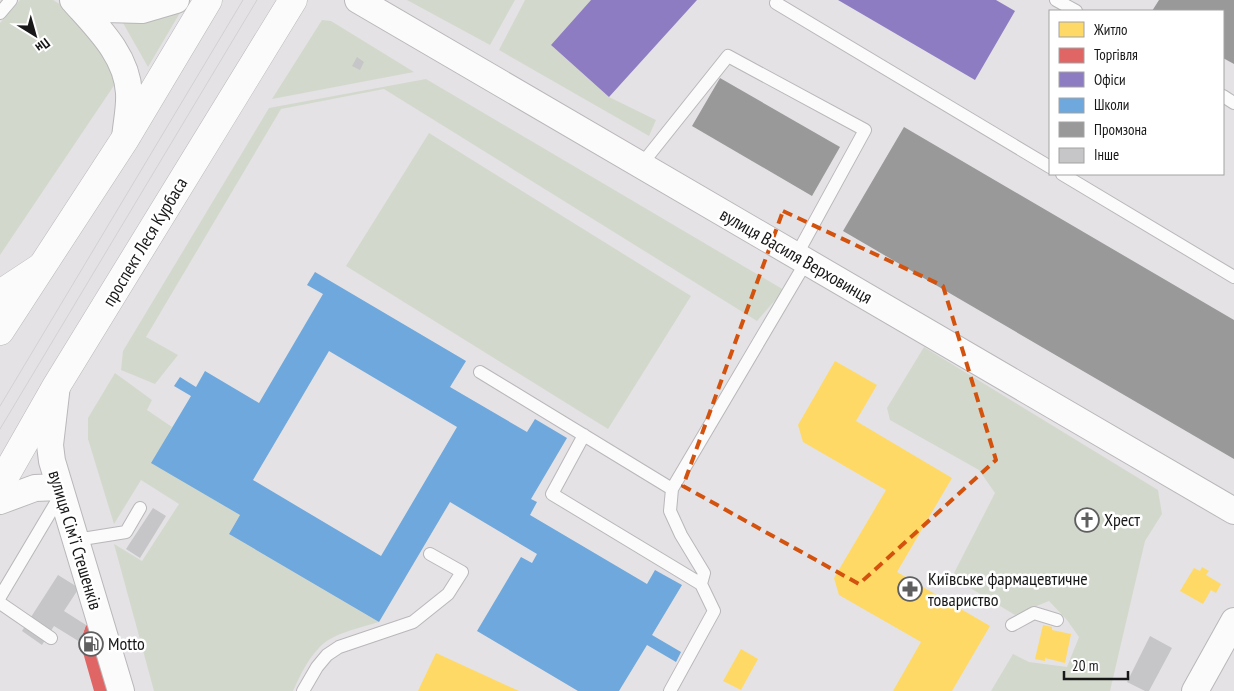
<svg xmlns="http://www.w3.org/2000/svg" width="1234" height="691" viewBox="0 0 1234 691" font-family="'PT Sans Narrow',sans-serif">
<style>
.green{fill:#d2d9cc}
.homes{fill:#ffd966}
.shops{fill:#e06666}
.offices{fill:#8e7cc3}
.schools{fill:#6fa8dc;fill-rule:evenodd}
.industry{fill:#999}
.building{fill:#c6c5c7}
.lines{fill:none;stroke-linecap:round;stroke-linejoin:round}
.service-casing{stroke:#b9b7b9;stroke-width:14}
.minor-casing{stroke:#b9b7b9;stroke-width:28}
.secondary-casing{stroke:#b9b7b9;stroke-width:29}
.primary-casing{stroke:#b9b7b9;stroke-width:29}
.service{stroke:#fbfbfb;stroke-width:12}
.minor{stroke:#fbfbfb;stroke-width:26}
.secondary{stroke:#fbfbfb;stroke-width:28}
.primary{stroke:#fbfbfb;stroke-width:28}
.tram{stroke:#d2d1d2;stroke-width:1}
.marked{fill:none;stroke:#d3520d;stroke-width:4;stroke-dasharray:10 6;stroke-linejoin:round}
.labels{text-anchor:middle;stroke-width:5;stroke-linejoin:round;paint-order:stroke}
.street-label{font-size:18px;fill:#181819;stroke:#fff}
.poi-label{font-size:18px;fill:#181819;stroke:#fff;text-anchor:start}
</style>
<rect width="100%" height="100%" fill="#e4e2e5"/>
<!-- green -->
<path class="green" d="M20,0H53L75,14L102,45L115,84L0,255V23Z
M407,0H515L490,45Z
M525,0H591L551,45L609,97L656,120L649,136L499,50Z
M181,11L148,67L123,23Z
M322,20L331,21L414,72L272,99Z
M426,79L784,290L757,321L384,89L281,109L146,337L178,355L155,384L121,370L123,351L269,108Z
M429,133L691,296L608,429L346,266Z
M924,347L1158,490L1162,514L1145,541L1110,691H991L1013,654L1029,662L1067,667L1079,637L1067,620L1049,601L1015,615L952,577L995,493L979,470L890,420L887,408Z
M115,373L152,400L147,410L172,427L152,463L240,515L229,534L379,622C360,628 332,633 319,648C307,660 300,676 293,691H154L114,544L142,561L179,504L141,480L114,524L88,439V418Z"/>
<!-- homes -->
<path class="homes" d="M835,361L877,385L856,421L952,478L897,572L990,626L952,691H893L921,642L839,595L834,578L886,490L803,442L798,425Z
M1202,567L1209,571L1206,575L1221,584L1216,593L1211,590L1203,604L1180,591L1194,568L1200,571Z
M1043,625L1052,627V630L1071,634L1065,663L1045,658V661L1035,659Z
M741,649L758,659L741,690L723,681Z
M436,653L519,691H418Z"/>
<!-- shops -->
<path class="shops" d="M86,625L101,636L117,691H94L80,642Z"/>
<!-- offices -->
<path class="offices" d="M591,0H697L609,97L551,45Z
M838,0H996L1015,11L975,80Z"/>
<!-- schools -->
<path class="schools" d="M315,272L466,361L450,387L527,432L535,419L567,438L531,499L537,502L530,515L647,584L655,570L682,585L652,635L681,652L676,662L647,645L619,691H578L477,631L521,557L532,563L537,554L450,502L379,622L229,534L240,515L151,463L191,396L174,386L180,377L196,387L205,371L259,403L323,294L307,285ZM329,351L457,427L381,556L253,480Z"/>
<!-- industry -->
<path class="industry" d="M1159,0H1234V64L1223,58V11H1152Z
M720,78L840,147L812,196L692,126Z
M904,127L1234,320V459L843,231Z"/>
<!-- building -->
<path class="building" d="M357,57L364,62L360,70L352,66Z
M153,508L166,516L140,558L126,549Z
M58,575L79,588L64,611L86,625L80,642L54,626L42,645L22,631Z
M1150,636L1172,648L1149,691H1145L1127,682Z"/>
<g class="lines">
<!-- service casing -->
<g class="service-casing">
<path id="service" d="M1056,0L1076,11
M776,3L1050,167
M0,13L11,0
M1223,96L1234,103
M641,165L728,56L865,130L796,256
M1062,174L1234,277
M480,372L672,489
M584,435L552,494L701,584L704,573L681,535L670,511L672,489L806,262
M76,540L126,532L140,508
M0,597L60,496
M0,603L51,638
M1012,625L1034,613L1057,620
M303,691L317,667L327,655L339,647L413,622L448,594L462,572L430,554
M670,691L714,611L701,584"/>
</g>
<!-- minor casing -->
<g class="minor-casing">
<path id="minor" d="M73,0C97,27 127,55 129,93C130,108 126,124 125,139
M79,0L105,9L142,10L176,0
M358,0L1234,511
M57,385L50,445L52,461L121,691
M0,501L35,488L59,487
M1195,691L1234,621"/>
</g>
<!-- secondary casing -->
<g class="secondary-casing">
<path id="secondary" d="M0,294L41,267"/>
</g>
<!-- primary casing -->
<g class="primary-casing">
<path id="primary" d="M0,331L125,139L208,0
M0,485L57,385L293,0"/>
</g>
<!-- service -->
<use href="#service" class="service"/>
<!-- minor -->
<use href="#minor" class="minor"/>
<!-- secondary -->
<use href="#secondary" class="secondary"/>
<!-- primary -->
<use href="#primary" class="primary"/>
<!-- tram -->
<path class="tram" d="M0,406L243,0
M0,429L257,0"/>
</g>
<!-- marked area -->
<path class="marked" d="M783,211L943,286L996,460L859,584L683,486Z"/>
<!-- icons -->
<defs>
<g id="church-ring" transform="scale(1.25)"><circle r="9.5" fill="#fff" stroke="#5f5f60" stroke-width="1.5"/><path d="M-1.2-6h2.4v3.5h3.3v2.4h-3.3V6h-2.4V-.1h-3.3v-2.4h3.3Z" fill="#5f5f60"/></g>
<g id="pharmacy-ring" transform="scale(1.25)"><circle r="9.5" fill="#fff" stroke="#5f5f60" stroke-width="1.5"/><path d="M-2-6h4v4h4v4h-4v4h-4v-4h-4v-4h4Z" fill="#5f5f60"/></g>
<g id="fuel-ring" transform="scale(1.25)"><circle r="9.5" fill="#fff" stroke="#5f5f60" stroke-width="1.5"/><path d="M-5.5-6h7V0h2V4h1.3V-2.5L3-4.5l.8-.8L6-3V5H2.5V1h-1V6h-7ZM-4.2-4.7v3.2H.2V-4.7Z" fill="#5f5f60"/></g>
</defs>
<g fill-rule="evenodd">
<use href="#church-ring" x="1087" y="520"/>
<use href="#pharmacy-ring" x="910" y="589"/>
<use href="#fuel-ring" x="91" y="644"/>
</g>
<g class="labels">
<!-- street labels -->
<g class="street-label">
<text transform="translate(145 242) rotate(-59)" y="6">проспект Леся Курбаса</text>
<text transform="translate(796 256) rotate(30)" y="6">вулиця Василя Верховинця</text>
<text transform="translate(75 540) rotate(73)" y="6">вулиця Сімʼї Стешенків</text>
</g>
<!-- poi labels -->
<g class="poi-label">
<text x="1104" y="526">Хрест</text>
<text x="928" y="585">Київське фармацевтичне<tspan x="928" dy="21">товариство</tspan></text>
<text x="108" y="650">Motto</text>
</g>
</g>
<!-- legend -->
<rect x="1049" y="10" width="175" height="165" fill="#ffffff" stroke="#a3a3a3"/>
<rect x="1059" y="22" width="25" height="15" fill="#ffd966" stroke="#a3a3a3"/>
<text x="1094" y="35" font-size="15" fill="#181819">Житло</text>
<rect x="1059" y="48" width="25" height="15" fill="#e06666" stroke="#a3a3a3"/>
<text x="1094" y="60" font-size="15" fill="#181819">Торгівля</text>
<rect x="1059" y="72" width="25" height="15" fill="#8e7cc3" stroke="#a3a3a3"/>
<text x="1094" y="85" font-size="15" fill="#181819">Офіси</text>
<rect x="1059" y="98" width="25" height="15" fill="#6fa8dc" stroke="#a3a3a3"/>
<text x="1094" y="110" font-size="15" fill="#181819">Школи</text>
<rect x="1059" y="122" width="25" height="15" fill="#999999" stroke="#a3a3a3"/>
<text x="1094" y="135" font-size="15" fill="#181819">Промзона</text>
<rect x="1059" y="148" width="25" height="15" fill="#c6c5c7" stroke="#a3a3a3"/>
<text x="1094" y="160" font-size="15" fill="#181819">Інше</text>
<!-- north arrow -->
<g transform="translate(35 35) rotate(143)" stroke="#ffffff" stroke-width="4" paint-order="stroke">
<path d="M0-4L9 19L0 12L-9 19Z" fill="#181819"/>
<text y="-8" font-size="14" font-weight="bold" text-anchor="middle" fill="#181819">Пн</text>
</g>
<!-- scale -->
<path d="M1064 671v8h64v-8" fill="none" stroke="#181819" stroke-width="2.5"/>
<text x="1072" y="671" font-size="15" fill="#181819" stroke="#ffffff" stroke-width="4" paint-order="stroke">20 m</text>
</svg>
